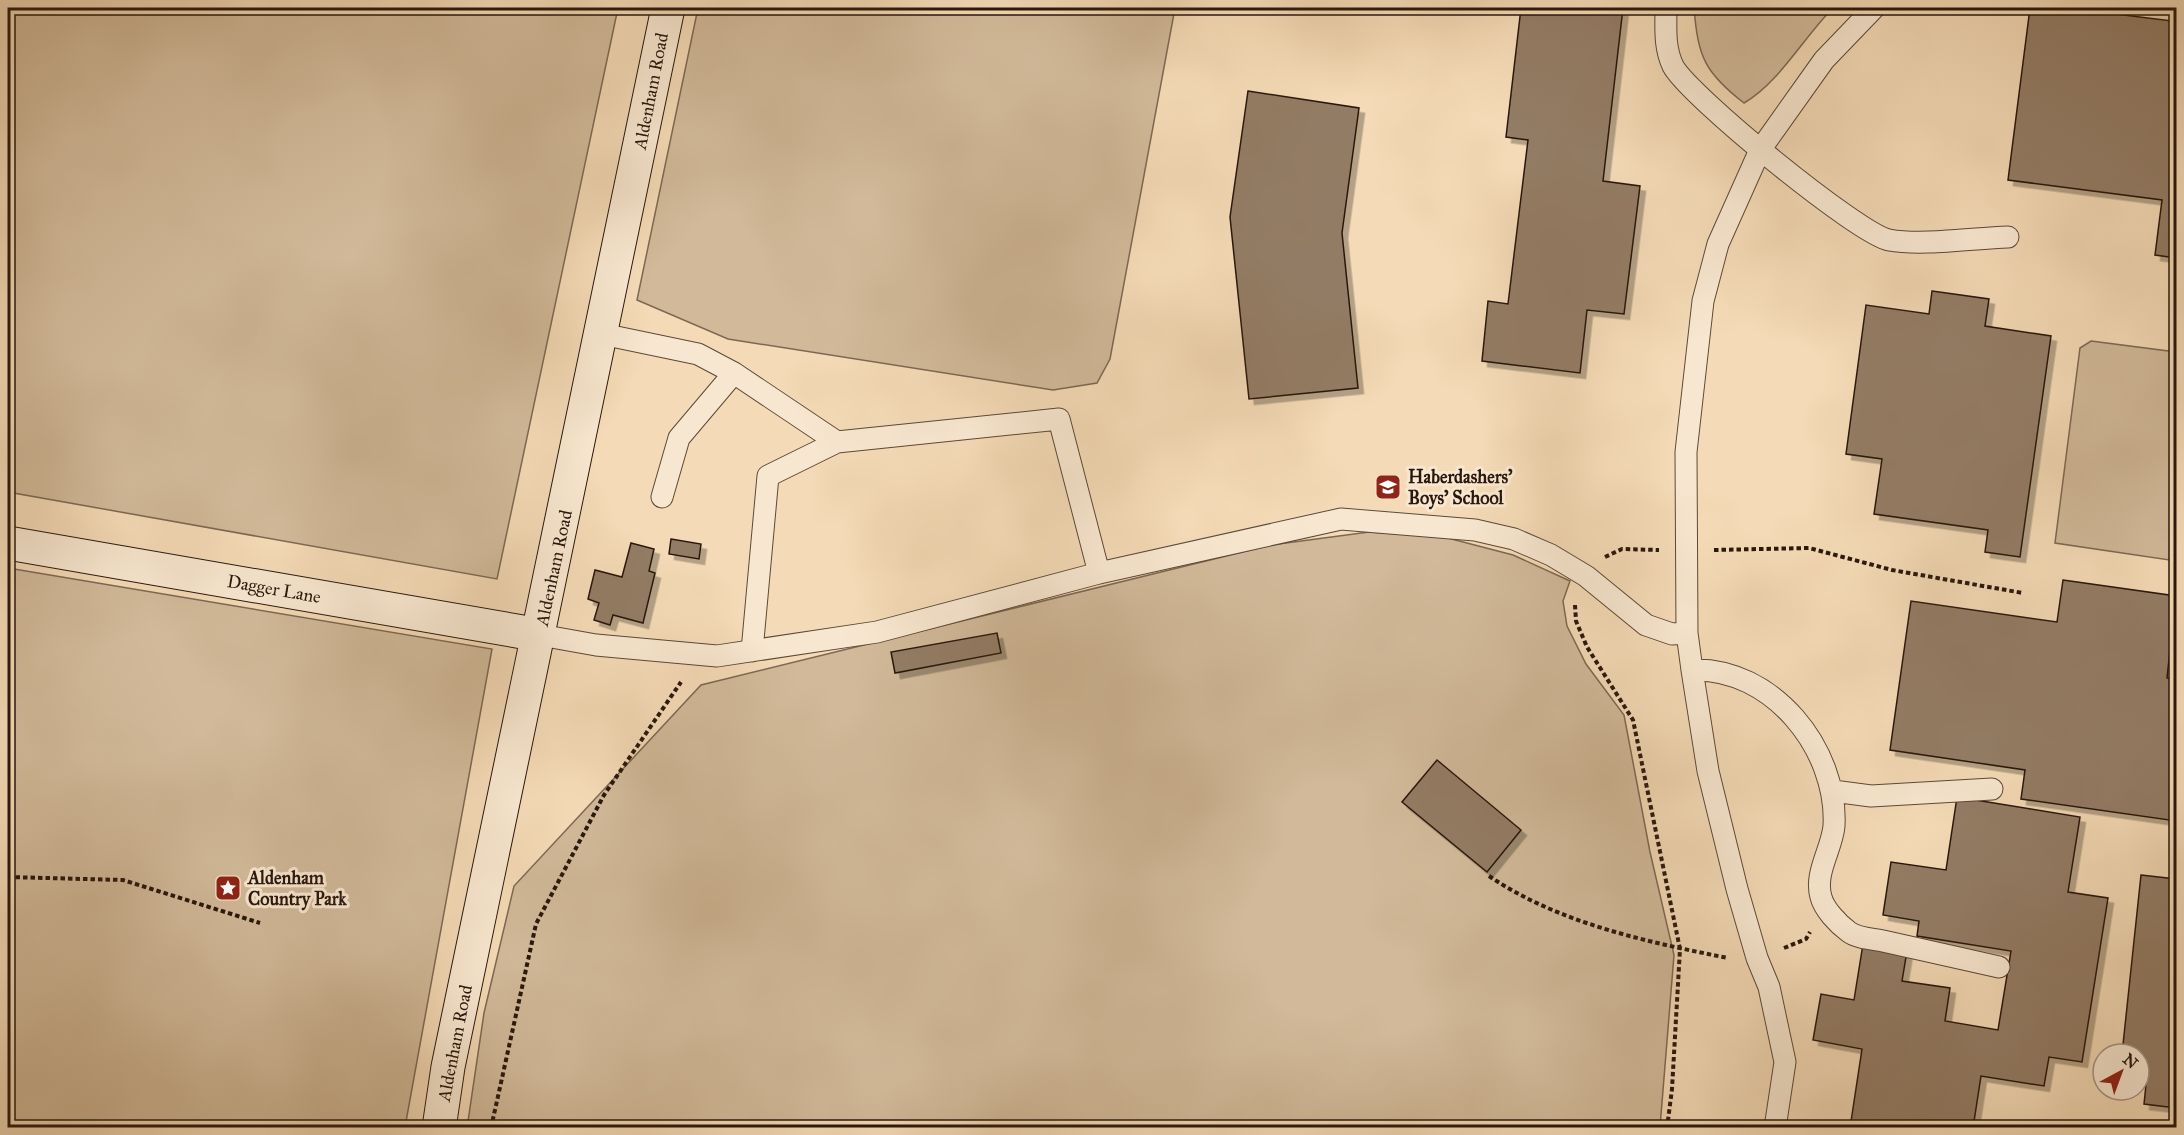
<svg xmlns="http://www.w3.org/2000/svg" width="2184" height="1135" viewBox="0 0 2184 1135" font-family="'IM FELL Great Primer',serif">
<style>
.green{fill:#d1b999;stroke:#7d6853;stroke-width:1.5}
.building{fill:#937c65;stroke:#29170d;stroke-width:1.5;filter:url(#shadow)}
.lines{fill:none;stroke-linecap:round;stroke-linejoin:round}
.lane-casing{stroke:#5c4837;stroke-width:23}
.secondary-casing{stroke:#29170d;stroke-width:35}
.path{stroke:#29170d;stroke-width:4;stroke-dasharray:4.5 3;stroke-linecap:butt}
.lane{stroke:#f8e7d0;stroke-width:21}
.secondary{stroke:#f8e7d0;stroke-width:33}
.labels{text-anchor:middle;stroke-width:6;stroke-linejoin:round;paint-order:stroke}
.street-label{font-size:18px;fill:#29170d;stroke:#f8e7d0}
.poi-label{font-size:18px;font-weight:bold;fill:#29170d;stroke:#f8e7d0;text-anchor:start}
</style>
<defs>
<filter id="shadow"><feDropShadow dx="5.5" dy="5.5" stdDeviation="0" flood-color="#0004"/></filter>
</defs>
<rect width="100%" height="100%" fill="#f4dab6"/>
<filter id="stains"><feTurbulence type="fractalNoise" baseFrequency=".00333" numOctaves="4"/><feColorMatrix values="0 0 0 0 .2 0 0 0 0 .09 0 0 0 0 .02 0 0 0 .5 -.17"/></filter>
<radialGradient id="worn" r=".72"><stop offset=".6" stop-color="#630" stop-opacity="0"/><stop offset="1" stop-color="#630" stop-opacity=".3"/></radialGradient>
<!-- green -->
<path class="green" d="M8,8H618L497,579L8,492Z
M698,8H1175L1110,359L1097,383L1053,390L728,339L637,300Z
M1694,8H1833C1804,37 1778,84 1744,103C1705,73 1698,57 1694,8Z
M2091,341L2176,352V561L2055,543L2080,348Z
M1369,532L1444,537L1513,555L1570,581L1563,601L1567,626L1586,664L1624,715L1650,852L1674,955L1660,1127L467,1128L484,1013L514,886L701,685L1271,545Z
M8,568L492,649L405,1127H8Z"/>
<!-- building -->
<path class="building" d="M1521,8H1623L1603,181L1640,186L1624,314L1587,310L1580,373L1482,361L1488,301L1508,304L1528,140L1506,137Z
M2030,8H2067L2172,21L2174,8H2176V258L2155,255L2162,200L2008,180Z
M1248,91L1359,108L1342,233L1358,388L1249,399L1230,217Z
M1932,291L1989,299L1985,326L2051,336L2020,557L1985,552L1988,530L1874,514L1882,459L1846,454L1866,305L1929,314Z
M671,539L701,544L699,559L669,554Z
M631,543L654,549L649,571L655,573L643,623L613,615L610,625L594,620L599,603L588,599L595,570L622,577Z
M2063,580L2176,596L2167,678L2176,680V821L2021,799L2025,770L1890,750L1911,601L2057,622Z
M997,633L1001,653L895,673L891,652Z
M1437,760L1521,830L1487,872L1402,802Z
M1957,797L2080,817L2068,892L2108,898L2082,1062L2049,1057L2044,1086L1981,1076L1973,1128H1850L1862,1049L1813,1040L1821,994L1854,1000L1863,944L1907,951L1902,981L1950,988L1945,1021L1998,1030L2011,951L1917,936L1919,921L1883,915L1891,862L1946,870Z
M2141,875L2176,879V1108L2144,1104L2147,1075L2139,1074V1054H2122Z"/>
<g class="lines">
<!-- lane casing -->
<g class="lane-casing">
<path id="lane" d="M1666,8C1666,28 1664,47 1673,66C1688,95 1858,234 1889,240C1922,246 1974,238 2008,237
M602,334L698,354L734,373L837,442L1059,419L1099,573
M662,497L679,438L734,373
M540,635L596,645L717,656L877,632L1099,573L1341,519L1475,530L1514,539L1551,555L1586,576L1646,625L1672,634L1687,633
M752,651L768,476L837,442
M1692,670C1772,667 1838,749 1834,826C1832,849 1814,873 1821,897C1824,909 1838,924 1849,932C1857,938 1873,939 1883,941C1922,950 1960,958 1999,967
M1833,791L1871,796L1992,789
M1775,1128L1785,1062L1769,987L1757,958L1737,889L1708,771L1692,670L1687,633L1686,452L1703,301L1718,244L1760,150L1824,60L1874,8"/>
</g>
<!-- secondary casing -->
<g class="secondary-casing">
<path id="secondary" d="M8,543L540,635
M439,1128L448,1067L668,8"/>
</g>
<!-- path -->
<path class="path" d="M1714,550L1809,548L1892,570L2023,593
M1605,557L1622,549L1659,550
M1575,605L1576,621L1587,647L1633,720L1680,949L1672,1089L1667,1128
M1489,876C1558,923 1647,942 1728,958
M8,877L123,880L260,923
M1784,948L1806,939L1810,932
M491,1128L536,924L604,795L681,682"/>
<!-- lane -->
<use href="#lane" class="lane"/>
<!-- secondary -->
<use href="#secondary" class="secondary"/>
</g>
<!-- icons -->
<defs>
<g id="school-square" transform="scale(1.35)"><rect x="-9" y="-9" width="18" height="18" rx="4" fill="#8f2418" stroke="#f8e7d0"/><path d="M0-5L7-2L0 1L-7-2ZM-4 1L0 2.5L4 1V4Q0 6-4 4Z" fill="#fff"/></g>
<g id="sight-square" transform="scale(1.35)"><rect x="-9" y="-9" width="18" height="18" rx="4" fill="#8f2418" stroke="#f8e7d0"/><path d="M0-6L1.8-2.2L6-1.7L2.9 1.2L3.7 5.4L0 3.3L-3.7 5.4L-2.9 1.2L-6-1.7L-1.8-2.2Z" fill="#fff"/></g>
</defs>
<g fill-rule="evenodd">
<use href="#school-square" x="1388" y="487"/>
<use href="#sight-square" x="228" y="888"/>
</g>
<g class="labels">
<!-- street labels -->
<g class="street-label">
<text transform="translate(651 91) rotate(-79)" y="6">Aldenham Road</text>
<text transform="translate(554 568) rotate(-78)" y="6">Aldenham Road</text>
<text transform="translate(274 589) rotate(10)" y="6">Dagger Lane</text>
<text transform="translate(455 1043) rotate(-79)" y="6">Aldenham Road</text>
</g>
<!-- poi labels -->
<g class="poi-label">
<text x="1408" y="483">Haberdashers'<tspan x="1408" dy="21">Boys' School</tspan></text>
<text x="248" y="884">Aldenham<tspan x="248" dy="21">Country Park</tspan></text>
</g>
</g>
<!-- margin -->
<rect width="2184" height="1135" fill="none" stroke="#f4dab6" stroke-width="30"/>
<rect x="9" y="9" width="2166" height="1117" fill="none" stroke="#29170d" stroke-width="3"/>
<rect x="15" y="15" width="2154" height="1105" fill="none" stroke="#29170d" stroke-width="1.5"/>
<!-- north arrow -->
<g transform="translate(2121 1072) rotate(41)"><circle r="28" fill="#f8e7d0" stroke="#a59482" stroke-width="1.5"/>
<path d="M0-4.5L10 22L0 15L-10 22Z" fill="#8f2418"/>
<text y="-9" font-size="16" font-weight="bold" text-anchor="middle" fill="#29170d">N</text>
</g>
<rect width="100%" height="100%" filter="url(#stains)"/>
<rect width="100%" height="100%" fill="url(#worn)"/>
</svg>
